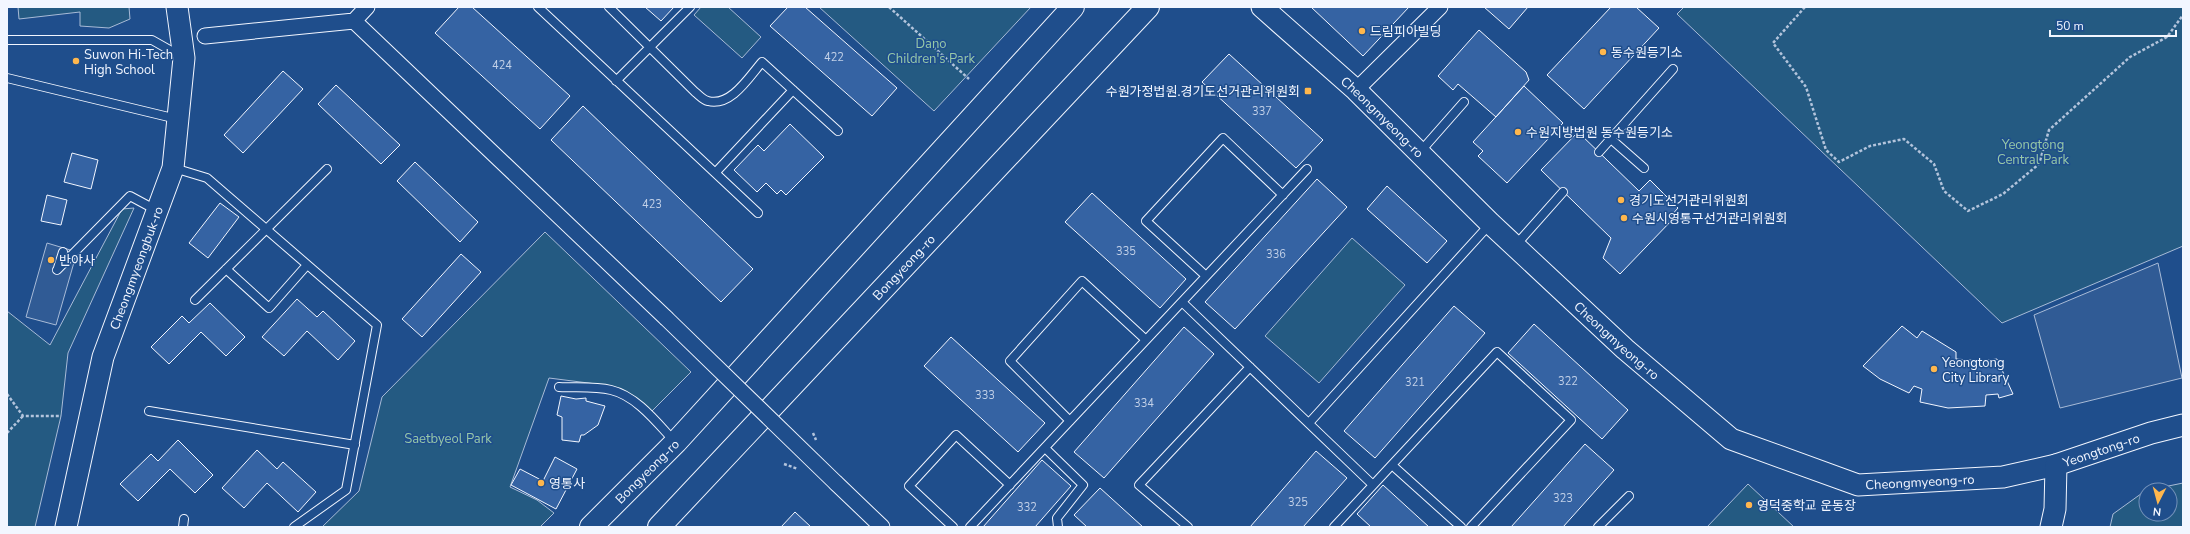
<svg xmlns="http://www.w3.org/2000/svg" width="2190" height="534" viewBox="0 0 2190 534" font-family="'Nunito Sans','Noto Sans KR',sans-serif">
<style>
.green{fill:#245a82;stroke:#a8bbd7}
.parking{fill:#305b95;stroke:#a8bbd7}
.building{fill:#3563a3;stroke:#f2f6ff}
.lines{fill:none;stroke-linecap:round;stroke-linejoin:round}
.lane-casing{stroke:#f2f6ff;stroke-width:10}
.street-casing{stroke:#f2f6ff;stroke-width:17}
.secondary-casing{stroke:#f2f6ff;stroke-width:23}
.primary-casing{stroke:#f2f6ff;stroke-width:24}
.path{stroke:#b3c4dc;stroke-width:2.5;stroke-dasharray:3 2;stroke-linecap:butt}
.lane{stroke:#1f4e8c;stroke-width:8}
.street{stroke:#1f4e8c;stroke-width:15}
.secondary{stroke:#1f4e8c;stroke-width:21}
.primary{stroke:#1f4e8c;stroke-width:22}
.street-bridge-casing{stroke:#f2f6ff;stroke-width:17;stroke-linecap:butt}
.street-bridge{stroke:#1f4e8c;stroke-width:15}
.poi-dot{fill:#ffb74d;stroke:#1f4e8c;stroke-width:1.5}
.labels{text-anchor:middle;stroke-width:3;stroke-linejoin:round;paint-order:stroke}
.number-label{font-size:11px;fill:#c3d1e8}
.poi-label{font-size:13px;fill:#f2f6ff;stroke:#1f4e8c;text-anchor:start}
.park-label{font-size:13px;fill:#97c8a6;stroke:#1f4e8c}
.street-label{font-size:13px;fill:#f2f6ff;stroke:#1f4e8c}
</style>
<rect width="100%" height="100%" fill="#1f4e8c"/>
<!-- green -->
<path class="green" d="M18,7H129L130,19L109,28L80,26V12L19,19Z
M701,7H728L761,37L742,58L694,15Z
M819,7H1031L934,111Z
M1684,7H2183V246L2002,323L1677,14Z
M134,208L68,353L61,416L35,527H7V311L50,345L122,209Z
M545,232L691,372L647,416L612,386L549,378L510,487L537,500L554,513L540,527H322L359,491L382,397Z
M1352,238L1405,285L1319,383L1265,336Z
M2183,483V527H2110L2113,514L2145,491L2146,514H2170V490H2149Z
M1748,484L1794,527H1707Z"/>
<!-- parking -->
<path class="parking" d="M47,243L77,252L56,325L26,317Z
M2158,263L2182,378L2060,408L2034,315Z"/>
<!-- building -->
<path class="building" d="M459,7H472L570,96L540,129L435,33Z
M645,7H674L661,21Z
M788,7H805L897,88L872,116L770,26Z
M1311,7H1409L1363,56Z
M1484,7H1528L1509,29Z
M1611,7H1636L1659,28L1584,109L1547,75Z
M1479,30L1526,72L1529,80L1496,117L1458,84L1453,90L1438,76Z
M1229,54L1323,140L1296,168L1202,82Z
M283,71L303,89L243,153L224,135Z
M336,85L400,145L381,164L318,104Z
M1524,86L1563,123L1507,183L1478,156L1483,151L1473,142Z
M583,106L753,269L721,302L551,140Z
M790,124L824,157L786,195L781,190L777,194L766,183L757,192L734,170L758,145L764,151Z
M1578,132L1639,191L1650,180L1678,208L1670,217L1673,219L1620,274L1603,258L1611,238L1541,170Z
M72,153L98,160L91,189L64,182Z
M415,162L478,222L460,242L397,181Z
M1317,179L1347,207L1235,329L1205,302Z
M1387,186L1447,241L1427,263L1367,209Z
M1092,193L1186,279L1160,308L1065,222Z
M47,195L67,200L61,225L41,221Z
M220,203L239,217L208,258L189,243Z
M461,254L481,272L422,337L402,319Z
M297,299L317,317L323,311L355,341L338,360L307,331L284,356L262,337Z
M210,303L245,337L226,356L201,332L169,364L151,347L182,316L189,323Z
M1454,306L1485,333L1375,458L1344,431Z
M1534,324L1628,410L1602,439L1508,353Z
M1902,326L1917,338L1922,331L1956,352V359L1981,361L1997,359L2013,394L1999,398L1998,394L1986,395L1985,406L1948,408L1920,402L1922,389L1914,386L1909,393L1880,379L1863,366Z
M1184,327L1214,354L1104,478L1074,452Z
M951,337L1045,423L1018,452L924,366Z
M561,396L576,399L586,398V401L605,406L598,425L584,435H581L579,442L562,440V417L557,415Z
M178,440L213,475L195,493L170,469L138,501L120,484L151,454L158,461Z
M1585,444L1614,470L1563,527H1511Z
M257,450L277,469L283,462L316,492L298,512L267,483L244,508L222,488Z
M1316,451L1347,478L1303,527H1250Z
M555,457L577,469L556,509L511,485L520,469L543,481Z
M1042,460L1071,486L1035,527H983Z
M1383,485L1429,527H1371L1357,514Z
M1100,488L1143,527H1087L1074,515Z
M795,512L811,527H781Z"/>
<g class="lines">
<!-- lane casing -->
<g class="lane-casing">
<path id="lane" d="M538,7L758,213
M609,7L695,92C699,95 703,100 708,101C731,107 749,77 762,62L838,131
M7,40H152L182,57
M7,78L177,119
M616,81L690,7
M1611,139L1644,168
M1420,152L1464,102
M1599,152L1673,69
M174,168L207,178L377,325L346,490L294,527
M716,172L793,90
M1515,246L1563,192
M58,268L63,252
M226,269L269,308L307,265
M57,270L130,196L156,210
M1206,276L1146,221L1223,138L1283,195
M195,300L327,169
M1182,302L1373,485
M559,387C576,388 595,386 611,390C637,396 658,424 675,442
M149,411L355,445
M1070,421L1010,361L1082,281L1146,340
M1309,423L1490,224
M1045,448L1083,485L1057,518L1058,527
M1392,465L1461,527
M183,527L184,519
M953,527L909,486L956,435L1010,485
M970,527L1307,169
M1188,527L1139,485L1250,367
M1334,527L1497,352L1571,420L1471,527
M1598,527L1629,496"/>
</g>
<!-- street casing -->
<g class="street-casing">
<path id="street" d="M354,21L666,318
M205,36L354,21L367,7
M1356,90L1440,7
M836,483L882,527"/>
</g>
<!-- secondary casing -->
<g class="secondary-casing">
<g id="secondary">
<path id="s1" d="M1262,7L1356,90L1490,223L1625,349L1731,439L1858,485L2003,477L2056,465"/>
<path id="s2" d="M66,527L103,357L173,168L184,58L177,7"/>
<path id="s3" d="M2051,527L2055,509L2056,465L2151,433L2183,425"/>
</g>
</g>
<!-- primary casing -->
<g class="primary-casing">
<g id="primary">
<path id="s4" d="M591,527L676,442L1073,7"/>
<path id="s5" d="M659,527L1148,7"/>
</g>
</g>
<!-- path -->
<path class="path" d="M889,7L969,79
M1805,7L1773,43L1806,87L1826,150L1839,162L1870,146L1904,139L1934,164L1944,191L1968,211L2003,194L2039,164L2049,130L2130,57L2167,37L2183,15
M7,394L23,416H61
M7,433L23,416
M813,433L816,440
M784,464L798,469"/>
<!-- lane -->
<use href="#lane" class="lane"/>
<!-- street -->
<use href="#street" class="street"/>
<!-- secondary -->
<use href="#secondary" class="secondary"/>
<!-- primary -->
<use href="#primary" class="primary"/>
<!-- street-bridge casing -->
<g class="street-bridge-casing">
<path id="street-bridge" d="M666,318L836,483"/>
</g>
<!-- street-bridge -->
<use href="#street-bridge" class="street-bridge"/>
</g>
<!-- markers -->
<g class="poi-dot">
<circle cx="1362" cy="31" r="4"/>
<circle cx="1603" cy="52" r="4"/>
<circle cx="76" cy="61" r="4"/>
<rect x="1304" y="87" width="8" height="8" rx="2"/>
<circle cx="1518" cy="132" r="4"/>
<circle cx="1621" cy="200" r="4"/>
<circle cx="1624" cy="218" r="4"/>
<circle cx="51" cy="260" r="4"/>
<circle cx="1934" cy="369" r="4"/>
<circle cx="541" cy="483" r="4"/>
<circle cx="1749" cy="505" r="4"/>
</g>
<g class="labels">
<!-- number labels -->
<g class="number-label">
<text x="834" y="61">422</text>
<text x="502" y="69">424</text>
<text x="1262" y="115">337</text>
<text x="652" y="208">423</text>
<text x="1126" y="255">335</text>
<text x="1276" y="258">336</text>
<text x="1568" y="385">322</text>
<text x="1415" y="386">321</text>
<text x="985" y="399">333</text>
<text x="1144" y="407">334</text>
<text x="1563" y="502">323</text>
<text x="1298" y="506">325</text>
<text x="1027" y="511">332</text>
</g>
<!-- poi labels -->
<g class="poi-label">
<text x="1370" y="36">드림피아빌딩</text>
<text x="1611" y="57">동수원등기소</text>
<text x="84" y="59">Suwon Hi-Tech<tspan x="84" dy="15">High School</tspan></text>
<text x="1300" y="96" text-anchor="end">수원가정법원.경기도선거관리위원회</text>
<text x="1526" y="137">수원지방법원 동수원등기소</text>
<text x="1629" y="205">경기도선거관리위원회</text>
<text x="1632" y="223">수원시영통구선거관리위원회</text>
<text x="59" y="265">반야사</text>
<text x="1942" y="367">Yeongtong<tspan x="1942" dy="15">City Library</tspan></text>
<text x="549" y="488">영통사</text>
<text x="1757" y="510">영덕중학교 운동장</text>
</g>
<!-- park labels -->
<g class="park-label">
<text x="931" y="48">Dano<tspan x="931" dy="15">Children's Park</tspan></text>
<text x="2033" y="149">Yeongtong<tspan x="2033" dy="15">Central Park</tspan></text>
<text x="448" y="443">Saetbyeol Park</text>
</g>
<!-- street labels -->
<g class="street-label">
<text dy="5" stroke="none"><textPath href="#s1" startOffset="163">Cheongmyeong-ro</textPath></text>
<text dy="5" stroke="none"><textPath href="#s2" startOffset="269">Cheongmyeongbuk-ro</textPath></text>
<text dy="5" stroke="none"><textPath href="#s5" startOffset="357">Bongyeong-ro</textPath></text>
<text dy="5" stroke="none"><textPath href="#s1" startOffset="487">Cheongmyeong-ro</textPath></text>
<text dy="5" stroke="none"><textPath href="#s3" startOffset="110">Yeongtong-ro</textPath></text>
<text dy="5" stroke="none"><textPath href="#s4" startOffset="79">Bongyeong-ro</textPath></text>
<text dy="5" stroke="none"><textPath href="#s1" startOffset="835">Cheongmyeong-ro</textPath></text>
</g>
</g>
<!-- border -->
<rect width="2190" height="534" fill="none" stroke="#f2f6ff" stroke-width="16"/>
<!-- north arrow -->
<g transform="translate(2158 502) rotate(186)"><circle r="19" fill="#1f4e8c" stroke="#7391ba"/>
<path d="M0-3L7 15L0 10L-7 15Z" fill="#ffb74d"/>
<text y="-6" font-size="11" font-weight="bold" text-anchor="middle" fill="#f2f6ff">N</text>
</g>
<!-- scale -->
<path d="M2050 30v6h126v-6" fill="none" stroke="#f2f6ff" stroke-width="2"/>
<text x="2056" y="30" font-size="12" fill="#f2f6ff" stroke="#1f4e8c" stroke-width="3" paint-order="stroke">50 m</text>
</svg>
